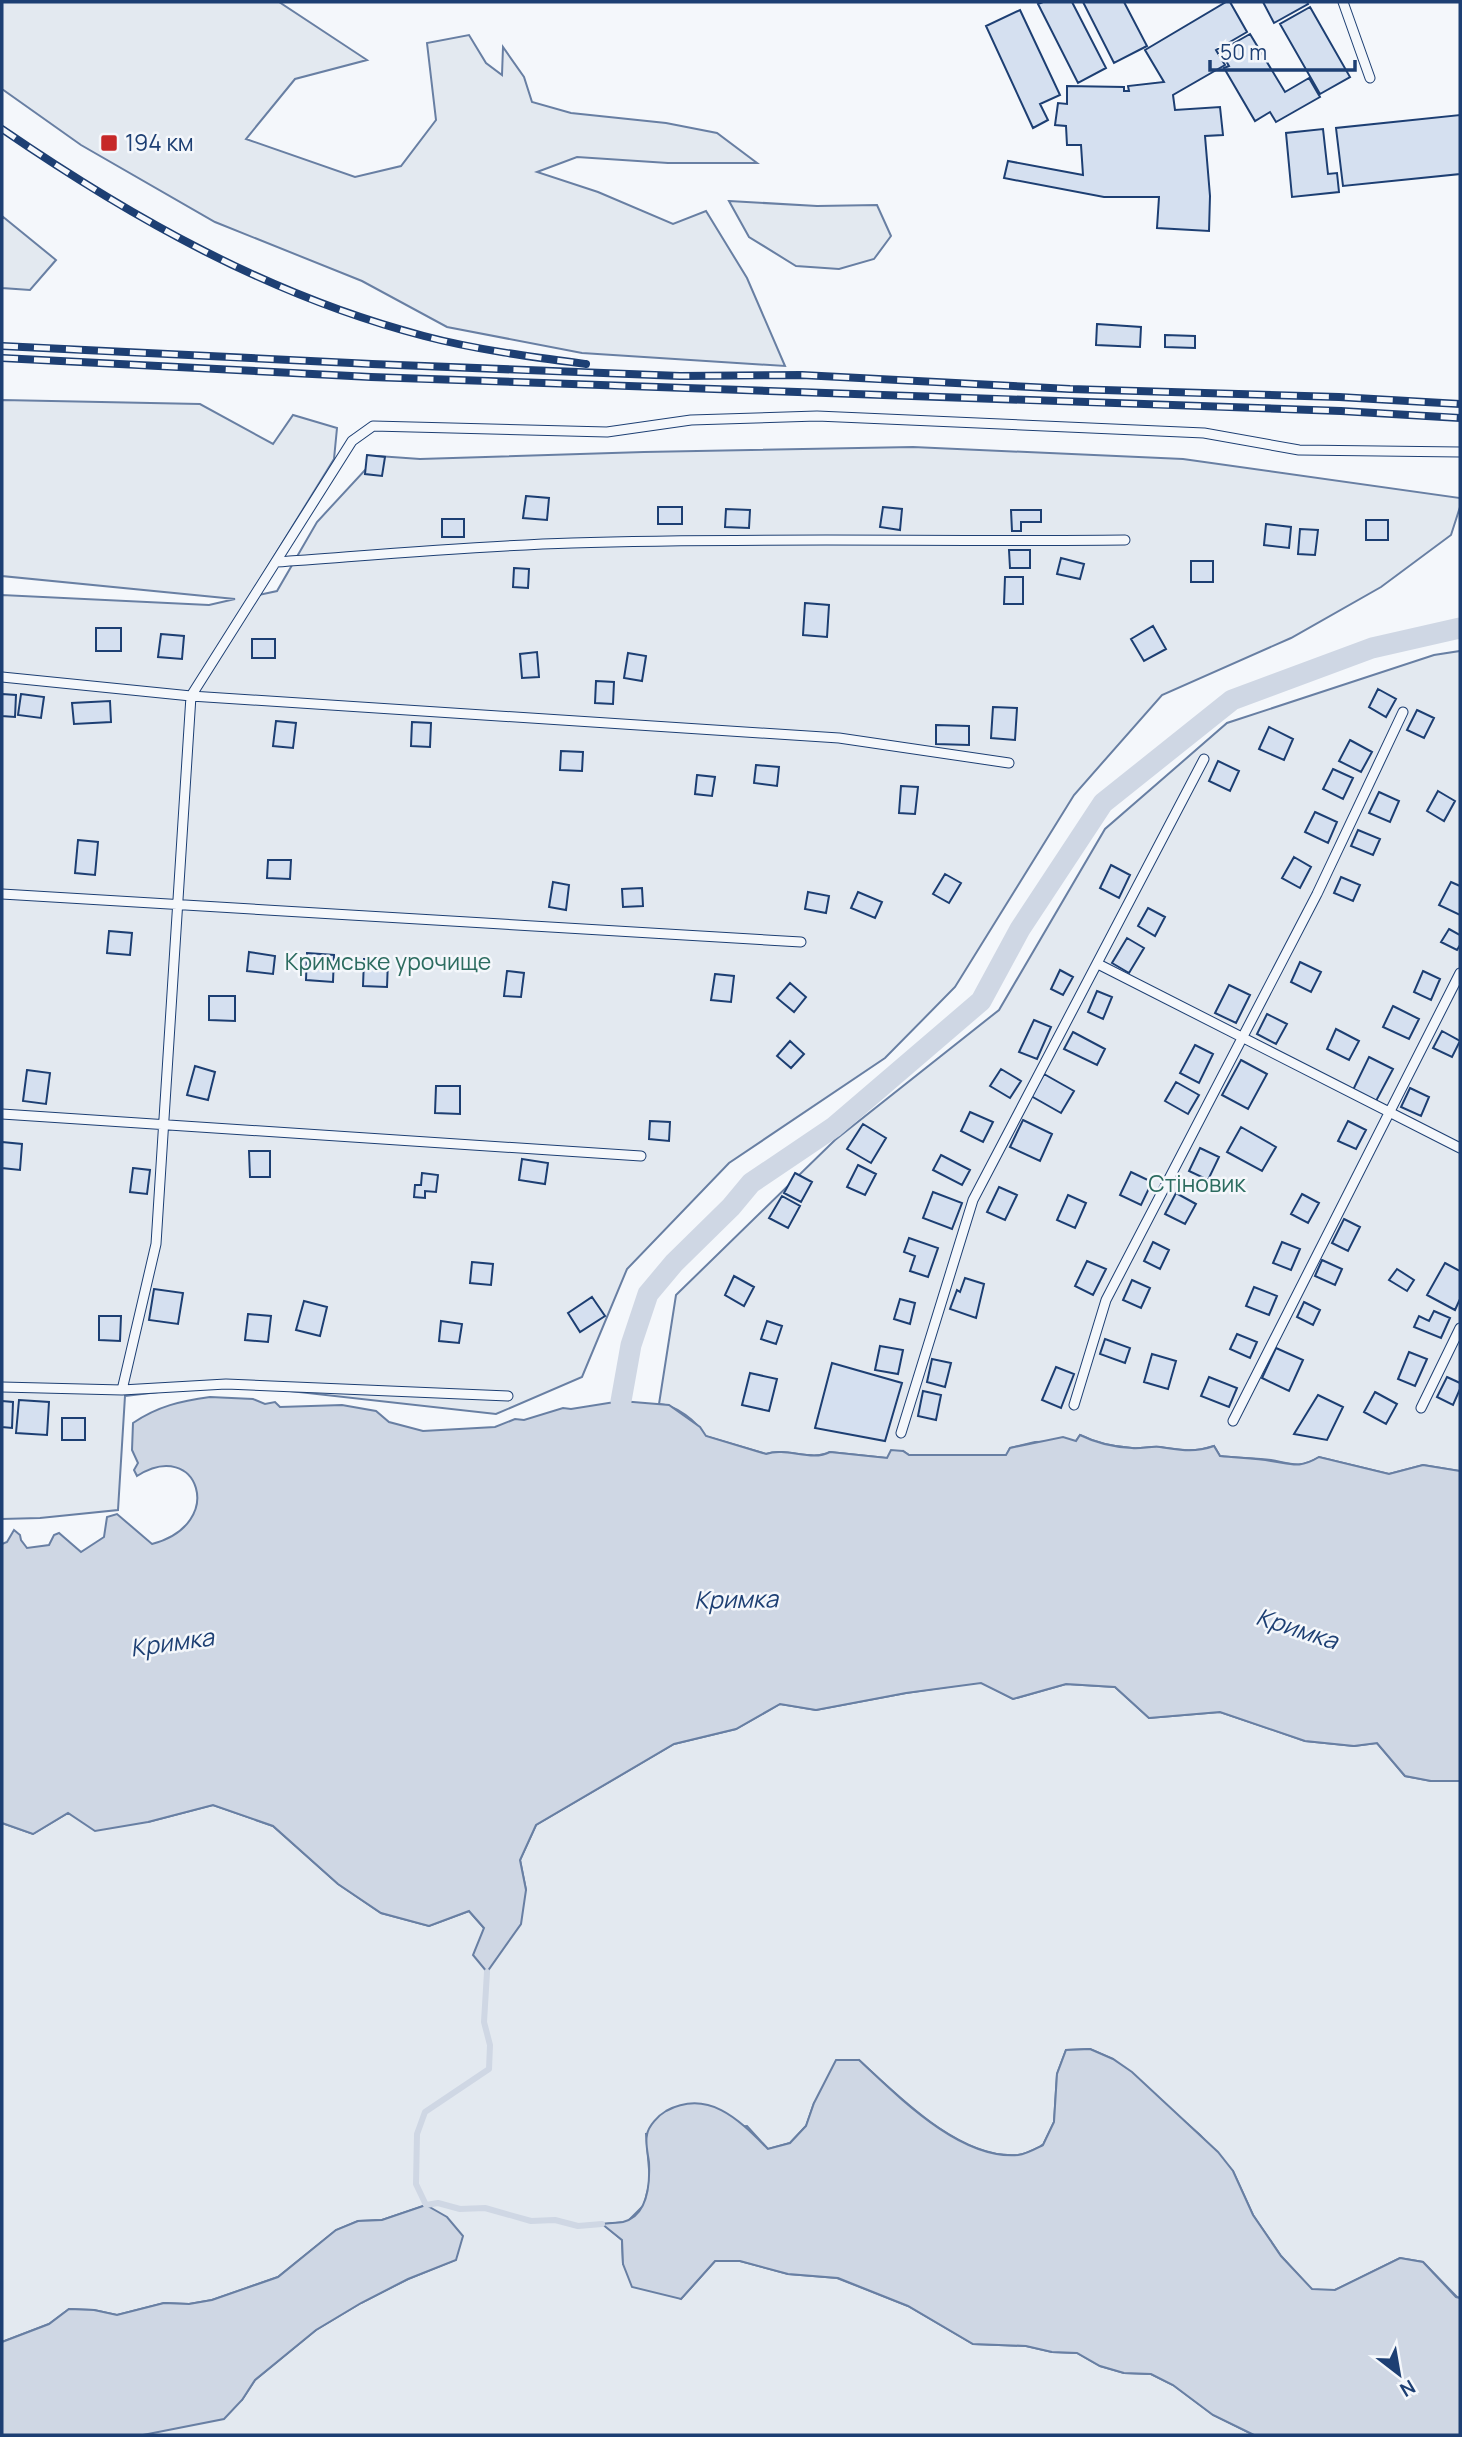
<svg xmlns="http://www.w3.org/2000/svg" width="1462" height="2437" viewBox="0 0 1462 2437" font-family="Manrope,sans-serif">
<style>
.green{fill:#e3e9f0;stroke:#687fa3;stroke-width:2}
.water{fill:#cfd7e4;stroke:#687fa3;stroke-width:2}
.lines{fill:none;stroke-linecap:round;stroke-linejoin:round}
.stream{stroke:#cfd7e4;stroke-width:6}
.canal{stroke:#cfd7e4;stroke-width:21}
.building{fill:#d5e0f0;stroke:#1d3f73;stroke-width:2}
.lane-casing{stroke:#1d3f73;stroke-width:11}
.lane{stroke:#f4f7fb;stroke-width:9}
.rail-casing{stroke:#1d3f73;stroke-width:8}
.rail{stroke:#f4f7fb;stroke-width:5;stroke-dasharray:16;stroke-linecap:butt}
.poi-dot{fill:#c62828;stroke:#f4f7fb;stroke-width:2.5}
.labels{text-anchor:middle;stroke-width:5;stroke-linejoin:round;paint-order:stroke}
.poi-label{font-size:23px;fill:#1d3f73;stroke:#f4f7fb;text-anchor:start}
.park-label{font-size:23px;fill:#2c6c60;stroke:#f4f7fb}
.water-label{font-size:24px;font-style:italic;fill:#1d3f73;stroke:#f4f7fb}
</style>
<rect width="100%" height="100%" fill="#f4f7fb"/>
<!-- green -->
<path class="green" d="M2,2H279L367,60L295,79L246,139L355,177L401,166L436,120L427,43L469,35L486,63L502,75L503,47L524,77L532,102L571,113L666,123L717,133L757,163H668L577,157L537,172L598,192L673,224L706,211L747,278L785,366L582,353L447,327L362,281L215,222L81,145L2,89Z
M729,201L817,206L877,205L891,236L874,259L839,269L796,266L749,237Z
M2,216L56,260L30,290L2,288Z
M2,400L200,404L273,444L293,415L337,428L334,459L249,597L277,591L317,522L378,456L420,459L644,452L913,447L1183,459L1460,498V507L1451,535L1381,587L1291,638L1162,695L1074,795L955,987L885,1058L729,1163L627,1269L582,1377L496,1414L226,1384L125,1396L118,1510L40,1518L2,1519V595L209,605L235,599L2,576Z
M1460,651V1471L1423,1465L1389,1474L1319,1457C1299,1469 1292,1464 1271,1460C1255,1458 1237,1458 1220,1456L1214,1446C1193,1453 1180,1450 1160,1447C1151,1446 1141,1449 1132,1448C1114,1447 1096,1443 1080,1435L1076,1441L1035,1442L1010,1448L1007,1455H909L903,1451L887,1458L830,1452C811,1462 787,1447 766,1454L705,1436C697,1421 676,1405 659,1404L676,1295L835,1140L999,1010L1105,829L1227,723L1434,655Z
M981,1682L1013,1699L1066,1684L1115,1687L1149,1718L1220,1712L1305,1741L1354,1746L1377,1743L1405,1776L1431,1781H1460V2298L1457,2297L1423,2262L1400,2258L1335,2290H1312L1281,2256L1253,2215L1233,2171L1200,2135L1113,2059L1090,2049L1066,2050L1057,2074L1054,2122L1043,2145C1035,2149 1026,2154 1018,2155C961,2160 899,2097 859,2060L814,2103L806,2126L790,2143L768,2149L747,2126L646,2134L650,2181L644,2205L627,2222L603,2224L622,2240L623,2264L681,2299L715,2261H740L788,2274L837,2278L908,2306L973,2344L1026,2346L1052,2352L1077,2353L1100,2366L1124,2373L1151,2374L1173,2385L1213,2415L1254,2435H143L242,2400L255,2380L316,2330L361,2303L408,2279L455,2260L426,2205L382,2220L358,2221L336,2230L278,2277L212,2300L189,2304L164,2303L117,2315L94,2310L69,2309L49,2324L2,2342V1823L33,1834L68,1813L148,1822L213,1805L273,1826L338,1884L381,1913L429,1926L469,1911L484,1928L526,1890L520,1860L536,1825L674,1744L736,1729L780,1704L816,1710L906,1693Z"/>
<!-- water -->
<path class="water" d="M210,1397L253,1399L265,1404L275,1402L280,1407L342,1405L376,1411L389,1422L423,1431L495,1427L515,1419L524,1420L563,1408L571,1409L621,1401L669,1405L700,1427L706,1436L766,1454C787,1447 811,1462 830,1452L887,1458L891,1450L903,1451L909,1455H1006L1010,1448L1063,1437L1076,1441L1080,1435C1096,1443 1114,1447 1132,1448C1141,1449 1151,1446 1160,1447C1181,1450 1193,1453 1214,1446L1220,1456C1237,1458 1255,1458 1271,1461C1292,1464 1299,1469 1319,1457L1389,1474L1423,1465L1460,1471V1781H1431L1405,1776L1377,1743L1354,1746L1305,1741L1220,1712L1149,1718L1115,1687L1066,1684L1013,1699L981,1683L906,1693L816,1710L780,1704L736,1729L674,1744L536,1825L520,1860L526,1890L521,1924L487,1972L473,1955L484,1928L469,1911L429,1926L381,1913L338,1884L273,1826L213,1805L148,1822L95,1831L68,1813L33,1834L2,1823V1544L7,1542L14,1530L20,1535L21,1540L27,1548L49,1545L54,1535L59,1533L81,1552L104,1537L107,1517L117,1514L152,1544C228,1524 198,1437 137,1476L134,1470L138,1463L132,1450L133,1423C158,1406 181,1401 210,1397Z
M1090,2049L1113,2059L1132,2072L1218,2152L1233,2171L1253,2215L1281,2256L1312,2289L1335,2290L1400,2258L1423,2262L1456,2297L1460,2298V2435H1254L1213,2415L1173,2385L1151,2374L1124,2373L1100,2366L1077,2353L1052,2352L1026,2346L973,2344L908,2306L838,2278L788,2274L740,2261H715L681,2299L632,2287L623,2264L622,2240L602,2224C609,2223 617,2223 623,2222C648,2216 650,2183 649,2162C648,2154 645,2143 647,2135C648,2126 659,2115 666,2111C709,2088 740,2121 768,2149L790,2143L806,2126L814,2103L836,2060H859C899,2097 960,2160 1018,2155C1026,2154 1035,2149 1043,2145L1054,2122L1057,2074L1066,2050Z
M426,2205L447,2217L463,2236L456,2260L408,2279L361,2303L316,2330L255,2380L242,2400L224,2419L143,2435H2V2342L49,2324L69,2309L94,2310L117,2315L164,2303L189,2304L212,2300L278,2277L336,2230L358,2221L382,2220Z"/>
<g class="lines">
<!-- stream -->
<path class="stream" d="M487,1972L484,2022L490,2045L489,2069L425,2112L417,2134L416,2184L426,2205L438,2203L460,2209L485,2208L531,2221L555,2220L578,2226L602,2224"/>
<!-- canal -->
<path class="canal" d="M621,1401L631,1345L648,1294L674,1263L731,1207L751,1183L834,1127L981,1001L1020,929L1103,803L1232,700L1372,648L1460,628"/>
</g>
<!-- building -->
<path class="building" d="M1043,2H1072L1106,68L1078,83L1038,4Z
M1083,2H1124L1147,46L1114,63Z
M1226,2H1230L1247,32L1216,50L1225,65L1173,95L1175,110L1220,107L1223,135L1205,136L1210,196L1209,231L1157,228L1159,197H1104L1004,178L1008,161L1083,175L1081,145H1067L1066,126L1055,125L1058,103L1067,104V86L1124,87V91H1129L1128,86L1164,82L1145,50Z
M1263,2H1307L1308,4L1274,23Z
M1310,7L1350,77L1320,94L1280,24Z
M1020,10L1060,95L1040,104L1048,120L1033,128L986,26Z
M1250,34L1285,92L1309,78L1320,97L1276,122L1270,112L1255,121L1224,68L1229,66L1220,51Z
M1460,115V174L1343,186L1336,128Z
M1323,129L1328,174L1337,173L1339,192L1292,197L1286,133Z
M1097,324L1141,327L1140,347L1096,345Z
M1165,335L1195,336V348L1165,347Z
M367,455L385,457L382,476L365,474Z
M526,496L549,498L547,520L523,518Z
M658,507H682V524H658Z
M883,507L902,509L900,530L880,527Z
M726,509L750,510L749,528L725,527Z
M1011,510H1041V522H1021V531H1012Z
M442,519H464V537H442Z
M1366,520H1388V540H1366Z
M1266,524L1291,527L1289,548L1264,545Z
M1300,529L1318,530L1315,555L1298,554Z
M1009,550H1030V568H1010Z
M1061,558L1084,564L1080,579L1057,574Z
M1191,561H1213V582H1191Z
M514,568L529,569L528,588L513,587Z
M1005,577H1023V604H1004Z
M805,603L829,605L827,637L803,635Z
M1153,626L1166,649L1144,661L1131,639Z
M96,628H121V651H96Z
M161,634L184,636L182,659L158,657Z
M252,639H275V658H252Z
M537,652L539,677L522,678L520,654Z
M628,653L646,656L642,681L624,678Z
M596,681L614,682L613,704L595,703Z
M1378,689L1396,699L1386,717L1369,707Z
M2,694L16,695L15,717L2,716Z
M21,694L44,697L41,718L18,715Z
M110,701L111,722L74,724L72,703Z
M993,707L1017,708L1015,740L991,738Z
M1417,710L1434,718L1424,738L1407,730Z
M276,721L296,723L293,748L273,746Z
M412,722L431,723L430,747L411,746Z
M936,725L969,726V745L936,744Z
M1269,727L1293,739L1284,760L1259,749Z
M1350,740L1372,752L1361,772L1339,761Z
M561,751L583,752L582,771L560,770Z
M1218,761L1239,771L1230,791L1209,781Z
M756,765L779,767L777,786L754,783Z
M1333,769L1353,778L1343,799L1323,789Z
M697,775L715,777L712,796L695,794Z
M901,786L918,787L915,814L899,813Z
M1438,791L1455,801L1444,821L1427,811Z
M1379,792L1399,801L1390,822L1369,813Z
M1315,812L1337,822L1328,843L1305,832Z
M1358,830L1380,839L1373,855L1351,846Z
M78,840L98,842L95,875L75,873Z
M1294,857L1311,867L1300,888L1282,878Z
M268,860H291L290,879L267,878Z
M1111,865L1130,875L1119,898L1100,888Z
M945,874L961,883L949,903L933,894Z
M1341,877L1360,885L1353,901L1334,893Z
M553,882L569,885L566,910L549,907Z
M1451,882L1460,886V915L1439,905Z
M642,888L643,906L623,907L622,889Z
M808,892L829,896L826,913L805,909Z
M858,892L882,902L875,918L851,908Z
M1148,908L1165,917L1155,936L1138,926Z
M1449,929L1460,935V945L1457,950L1441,942Z
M109,931L132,933L130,955L107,953Z
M1127,938L1144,948L1129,973L1112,963Z
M249,952L275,956L273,974L247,971Z
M307,953L334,955L333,982L306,980Z
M364,959L388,960L387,987L363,986Z
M1300,962L1321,972L1311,992L1291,982Z
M1060,970L1073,977L1063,995L1051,989Z
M507,971L524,973L521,997L504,996Z
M1423,971L1440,979L1431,1000L1414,992Z
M715,974L734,976L731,1002L711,1000Z
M790,983L806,997L794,1012L777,998Z
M1229,985L1250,995L1236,1023L1215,1013Z
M1097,991L1112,997L1103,1019L1088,1012Z
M209,996H235V1021L209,1020Z
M1393,1006L1419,1019L1409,1039L1383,1027Z
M1267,1014L1287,1024L1276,1044L1257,1034Z
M1034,1020L1051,1027L1037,1059L1019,1052Z
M1336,1029L1359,1041L1349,1060L1327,1049Z
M1442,1031L1460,1041L1452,1057L1433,1048Z
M1073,1032L1105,1049L1097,1065L1064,1049Z
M790,1041L804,1054L791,1068L777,1056Z
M1195,1045L1213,1054L1199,1083L1180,1073Z
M1369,1057L1393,1069L1376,1101L1353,1090Z
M1241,1060L1267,1074L1248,1109L1222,1095Z
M195,1066L215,1072L208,1100L187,1095Z
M1001,1069L1021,1081L1010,1098L990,1086Z
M27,1070L50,1073L46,1104L23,1101Z
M1044,1074L1074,1091L1061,1113L1031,1096Z
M1176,1082L1199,1095L1188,1114L1165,1101Z
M436,1086H460V1114L435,1113Z
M1410,1088L1429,1097L1421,1116L1401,1107Z
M970,1112L993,1122L983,1142L961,1131Z
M1023,1120L1052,1134L1040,1161L1010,1147Z
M650,1121L670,1122L669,1141L649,1139Z
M1348,1121L1366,1130L1356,1149L1338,1141Z
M863,1124L886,1138L871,1163L847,1149Z
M1241,1127L1276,1147L1262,1171L1227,1152Z
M2,1142L22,1144L20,1170L2,1168Z
M1200,1148L1219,1157L1208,1180L1189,1171Z
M249,1151H270V1177H250Z
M941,1155L970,1170L962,1185L933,1170Z
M522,1159L548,1163L545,1184L519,1180Z
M858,1165L876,1174L865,1195L847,1187Z
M133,1168L150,1170L147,1194L130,1192Z
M1131,1172L1152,1182L1141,1205L1120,1195Z
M422,1173L438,1175L436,1192L425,1191V1198L414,1197L415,1185H421Z
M795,1173L812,1182L801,1202L784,1193Z
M999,1187L1017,1195L1005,1220L987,1212Z
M933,1192L962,1203L952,1229L923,1218Z
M1176,1193L1196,1204L1185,1224L1165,1214Z
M1302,1194L1319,1203L1308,1223L1291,1214Z
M1068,1195L1086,1203L1075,1228L1057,1220Z
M782,1196L800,1206L788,1228L769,1218Z
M1344,1219L1360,1227L1348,1251L1332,1243Z
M909,1238L938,1248L928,1277L910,1271L915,1256L904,1252Z
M1153,1242L1169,1250L1160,1269L1144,1261Z
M1282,1242L1300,1249L1291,1270L1273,1263Z
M1322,1260L1342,1269L1335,1285L1315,1276Z
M1087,1261L1106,1269L1093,1295L1075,1286Z
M472,1262L493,1264L491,1285L470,1283Z
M1445,1263L1460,1271V1299L1455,1310L1427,1295Z
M1397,1269L1414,1280L1407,1291L1389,1280Z
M734,1276L754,1287L744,1306L725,1295Z
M965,1278L984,1284L976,1318L950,1309L957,1290L960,1292Z
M1132,1280L1150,1288L1141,1308L1123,1300Z
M1254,1287L1277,1296L1269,1315L1246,1306Z
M154,1289L183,1293L178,1324L149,1320Z
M592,1297L605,1316L580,1332L568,1313Z
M900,1299L915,1303L910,1324L894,1319Z
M304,1301L327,1307L320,1336L296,1330Z
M1304,1302L1320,1310L1313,1325L1297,1317Z
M1434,1311L1450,1318L1441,1338L1414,1327L1419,1316L1429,1321Z
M248,1314L271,1316L268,1342L245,1340Z
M99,1316H121L120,1341L99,1340Z
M441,1321L462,1324L459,1343L439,1341Z
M767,1321L782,1326L776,1344L761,1339Z
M1237,1334L1257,1342L1250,1358L1230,1349Z
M1105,1339L1130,1348L1125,1363L1100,1354Z
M880,1346L903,1350L898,1374L875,1370Z
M1276,1348L1303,1360L1289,1391L1262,1378Z
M1409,1352L1427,1359L1415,1386L1398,1379Z
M1152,1354L1176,1361L1168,1389L1144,1382Z
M932,1359L951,1363L945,1387L927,1382Z
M832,1363L902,1383L885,1441L815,1428Z
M1056,1367L1074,1374L1061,1408L1042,1400Z
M750,1373L777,1379L769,1411L742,1405Z
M1209,1377L1237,1388L1229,1407L1201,1396Z
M1447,1377L1460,1383V1389L1453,1405L1437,1397Z
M923,1391L941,1395L936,1420L918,1416Z
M1375,1392L1397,1404L1386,1424L1364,1412Z
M1318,1395L1343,1407L1327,1440L1294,1434Z
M19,1400L49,1402L47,1435L16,1433Z
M2,1401L13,1402L12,1428L2,1427Z
M62,1418H85V1440H62Z"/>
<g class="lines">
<!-- lane casing -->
<g class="lane-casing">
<path id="lane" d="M1343,2L1370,78
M276,562C374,555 473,546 572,543C756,537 940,542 1125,540
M2,677L191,696L839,738L1009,763
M2,894L801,942
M1098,964L1460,1148
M2,1114L641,1156
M2,1387L122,1390L156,1244L191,696L352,441L373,426L607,432L691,420L817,416L1204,433L1299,450L1460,452
M122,1390L226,1384L508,1396
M1074,1405L1106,1300L1317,894L1403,712
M1421,1408L1460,1328
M1233,1421L1460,973
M901,1433L973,1200L1204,759"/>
</g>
<!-- lane -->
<use href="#lane" class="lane"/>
<!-- rail casing -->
<g class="rail-casing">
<path id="rail" d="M2,129C132,218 270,296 424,336C477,350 532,357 586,364
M2,346L372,364L680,376L802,375L1070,389L1339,397L1460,404
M2,358L371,377L1341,411L1460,418"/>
</g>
<!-- rail -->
<use href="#rail" class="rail"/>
</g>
<!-- markers -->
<rect class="poi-dot" x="100" y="134" width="18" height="18" rx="3.5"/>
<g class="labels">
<!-- poi labels -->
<g class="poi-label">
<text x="125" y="151">194 км</text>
</g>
<!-- park labels -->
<g class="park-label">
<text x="388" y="970">Кримське урочище</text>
<text x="1197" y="1192">Стіновик</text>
</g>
<!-- water labels -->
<g class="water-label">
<text transform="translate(736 1600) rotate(-1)" y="8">Кримка</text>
<text transform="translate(1297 1629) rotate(18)" y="8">Кримка</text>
<text transform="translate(172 1643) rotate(-8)" y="8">Кримка</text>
</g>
</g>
<!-- border -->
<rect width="1462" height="2437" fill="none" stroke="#1d3f73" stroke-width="7"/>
<!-- north arrow -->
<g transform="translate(1399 2374) rotate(149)" stroke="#f4f7fb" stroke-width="5" paint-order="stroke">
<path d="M0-5L12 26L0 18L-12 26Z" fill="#1d3f73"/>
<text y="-10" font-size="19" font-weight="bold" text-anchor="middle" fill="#1d3f73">N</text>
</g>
<!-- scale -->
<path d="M1210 60v10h145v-10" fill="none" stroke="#1d3f73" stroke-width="3.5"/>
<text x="1220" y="60" font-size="21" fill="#1d3f73" stroke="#f4f7fb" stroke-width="5" paint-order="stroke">50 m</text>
</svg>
